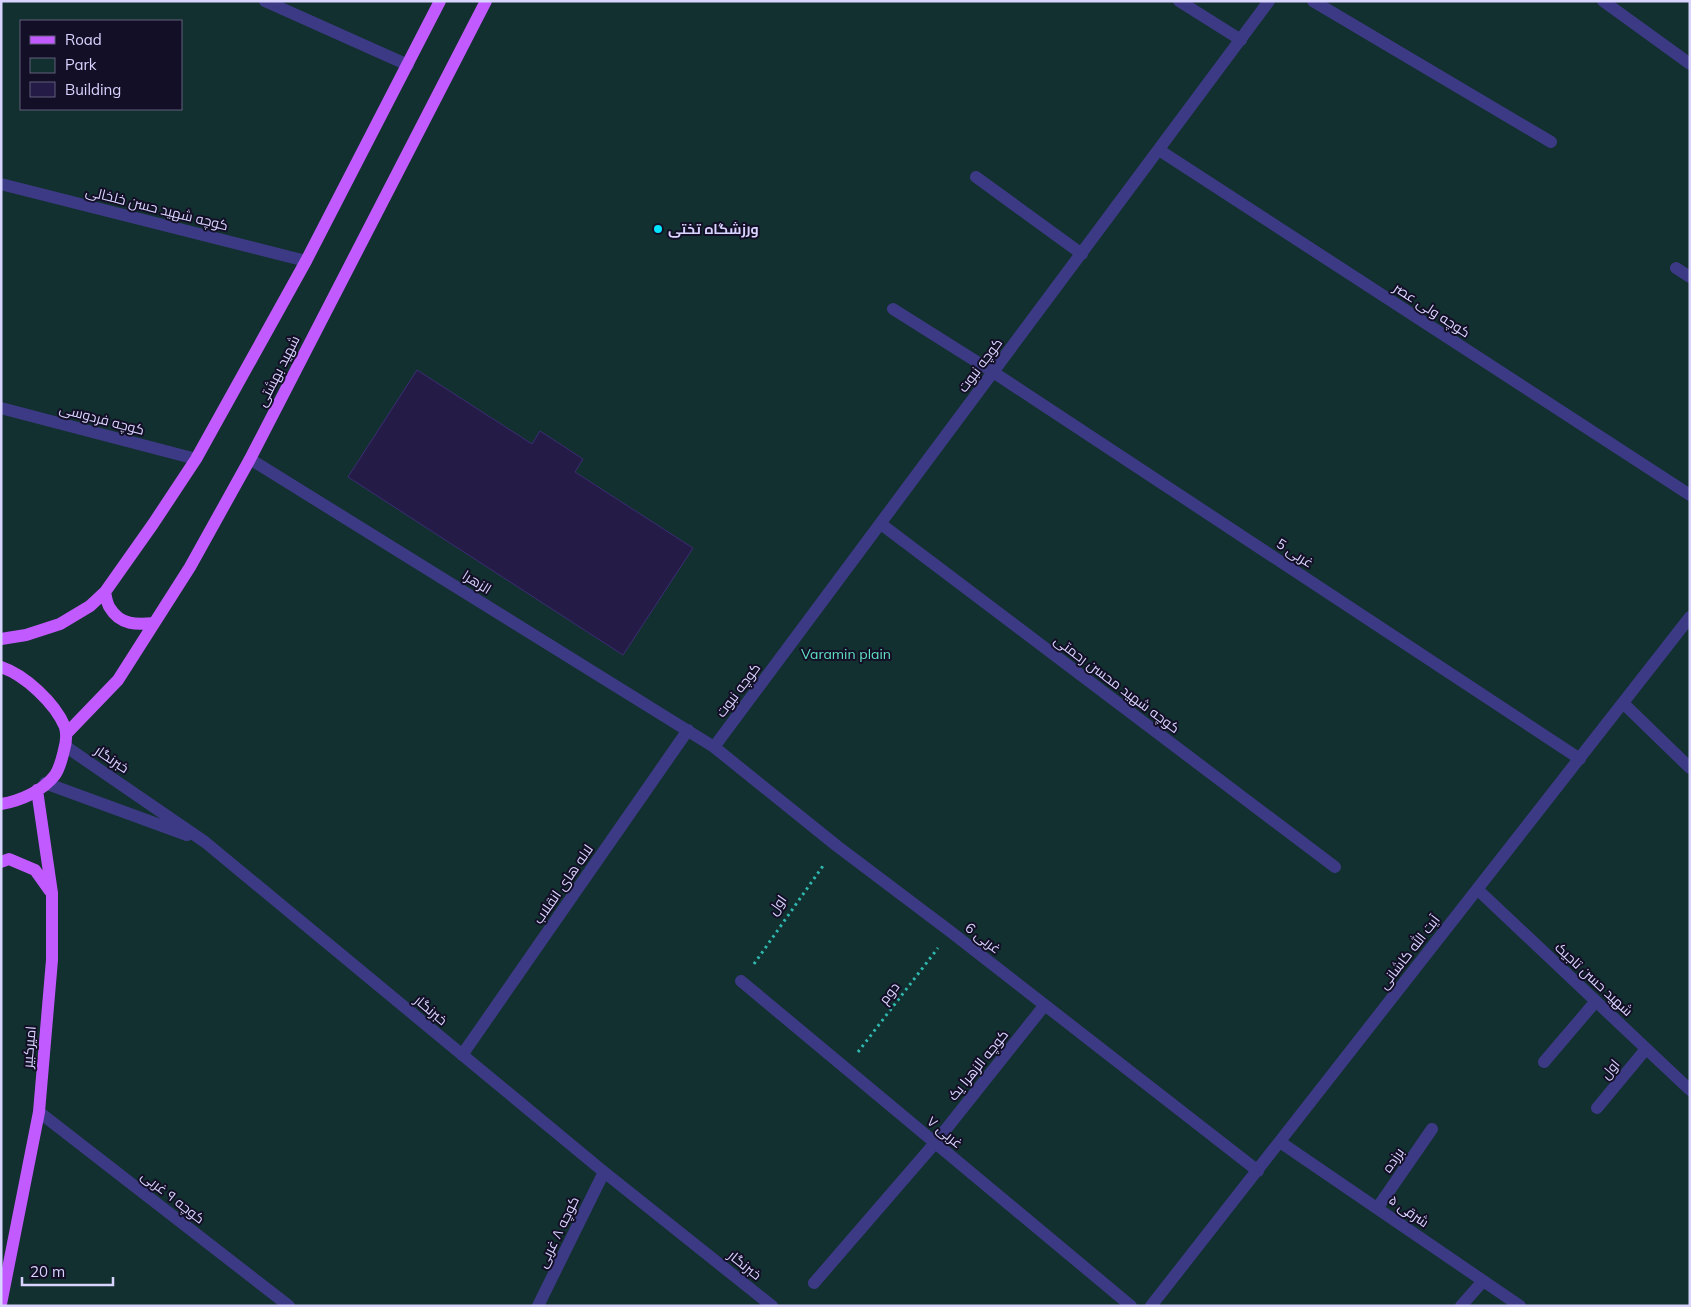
<svg xmlns="http://www.w3.org/2000/svg" width="1691" height="1307" viewBox="0 0 1691 1307" font-family="Mulish,Cairo,sans-serif">
<style>
.green{fill:#12302f;fill-rule:evenodd}
.building{fill:#241b47;stroke:#3b2d73}
.lines{fill:none;stroke-linecap:round;stroke-linejoin:round}
.path{stroke:#2fb8b0;stroke-width:3;stroke-dasharray:2.5 4;stroke-linecap:butt}
.minor{stroke:#3d3a85;stroke-width:12}
.major{stroke:#c25bff;stroke-width:12}
.poi-dot{fill:#00e5ff;stroke:#130f26;stroke-width:2}
.labels{text-anchor:middle;stroke-width:4;stroke-linejoin:round;paint-order:stroke}
.street-label{font-size:14px;fill:#d9d4ff;stroke:#130f26}
.poi-label{font-size:14px;font-weight:bold;fill:#d9d4ff;stroke:#130f26;text-anchor:start}
.park-label{font-size:14px;fill:#5fe0c0;stroke:#130f26}
</style>
<rect width="100%" height="100%" fill="#130f26"/>
<!-- green -->
<path class="green" d="M1,1H1690V1306H1ZM21,21H181V109H21Z"/>
<!-- building -->
<path class="building" d="M417,370L532,444L540,431L583,459L575,472L693,548L623,655L348,477Z"/>
<g class="lines">
<!-- path -->
<path class="path" d="M754,964L825,863
M858,1052L938,948"/>
<!-- minor -->
<path class="minor" d="M265,1L408,65
M1179,1L1241,40
M1313,1L1551,142
M1603,1L1690,64
M1159,150L1690,495
M976,177L1082,254
M1,184L306,261
M1676,268L1690,277
M893,309L993,372L1580,759
M1,408L196,459
M250,459L714,747L837,846L951,932L1258,1171
M881,524L1335,867
M1623,703L1690,768
M65,746L205,842L604,1172L772,1306
M714,747L1269,1
M45,783L187,835
M1477,889L1690,1090
M741,981L1131,1306
M462,1055L688,730
M1544,1062L1596,1001
M1597,1108L1646,1049
M39,1112L289,1306
M1280,1142L1520,1306
M1378,1207L1432,1129
M814,1283L935,1143L1044,1006
M538,1306L604,1172
M1151,1306L1690,617
M1461,1306L1483,1281"/>
<!-- major -->
<path class="major" d="M105,592C106,597 107,604 110,608C120,625 137,625 154,623
M1,639L26,635L60,624L90,606L105,592L153,524L196,459L306,261L440,1
M1,667C25,675 55,703 65,727C67,734 66,743 64,750C62,758 60,768 55,775C43,791 20,801 1,804
M66,734L118,680L190,567L250,459L486,1
M1,862L9,859L35,870L50,891
M1,1304L39,1112L52,960V893L37,790"/>
</g>
<!-- markers -->
<circle class="poi-dot" cx="658" cy="229" r="5"/>
<g class="labels">
<!-- street labels -->
<g class="street-label">
<text transform="translate(157 208) rotate(14)" y="5">کوچه شهید حسن خلخالی</text>
<text transform="translate(1432 310) rotate(33)" y="5">کوچه ولی عصر</text>
<text transform="translate(980 365) rotate(-53)" y="5">کوچه نبوت</text>
<text transform="translate(278 371) rotate(-63)" y="5">شهید بهشتی</text>
<text transform="translate(102 419) rotate(15)" y="5">کوچه فردوسی</text>
<text transform="translate(1295 553) rotate(33)" y="5">5 غربی</text>
<text transform="translate(477 582) rotate(32)" y="5">الزهرا</text>
<text transform="translate(1117 684) rotate(37)" y="5">کوچه شهید محسن رحمتی</text>
<text transform="translate(738 690) rotate(-53)" y="5">کوچه نبوت</text>
<text transform="translate(112 759) rotate(34)" y="5">خبرنگار</text>
<text transform="translate(563 884) rotate(-55)" y="5">لاله های انقلاب</text>
<text transform="translate(777 905) rotate(-55)" y="5">اول</text>
<text transform="translate(983 938) rotate(38)" y="5">6 غربی</text>
<text transform="translate(1409 952) rotate(-52)" y="5">آیت الله کاشانی</text>
<text transform="translate(1594 979) rotate(43)" y="5">شهید حسن تاجیک</text>
<text transform="translate(889 993) rotate(-52)" y="5">دوم</text>
<text transform="translate(431 1010) rotate(40)" y="5">خبرنگار</text>
<text transform="translate(29 1047) rotate(-85)" y="5">امیرکبیر</text>
<text transform="translate(978 1065) rotate(-51)" y="5">کوچه الزهرا یک</text>
<text transform="translate(1610 1069) rotate(-50)" y="5">اول</text>
<text transform="translate(945 1132) rotate(40)" y="5">۷ غربی</text>
<text transform="translate(1393 1160) rotate(-55)" y="5">برزده</text>
<text transform="translate(173 1197) rotate(38)" y="5">کوچه ۹ غربی</text>
<text transform="translate(1409 1211) rotate(35)" y="5">۵ شرقی</text>
<text transform="translate(558 1232) rotate(-64)" y="5">کوچه ۸ غربی</text>
<text transform="translate(745 1265) rotate(39)" y="5">خبرنگار</text>
</g>
<!-- poi labels -->
<g class="poi-label">
<text x="668" y="234">ورزشگاه تختی</text>
</g>
<!-- park labels -->
<g class="park-label">
<text x="846" y="659">Varamin plain</text>
</g>
</g>
<!-- border -->
<rect width="1691" height="1307" fill="none" stroke="#d9d4ff" stroke-width="5"/>
<!-- legend -->
<rect x="20" y="20" width="162" height="90" fill="#130f26" stroke="#625e7d"/>
<rect x="30" y="36" width="25" height="8" fill="#c25bff" stroke="#625e7d"/>
<text x="65" y="45" font-size="15" fill="#d9d4ff">Road</text>
<rect x="30" y="58" width="25" height="15" fill="#12302f" stroke="#625e7d"/>
<text x="65" y="70" font-size="15" fill="#d9d4ff">Park</text>
<rect x="30" y="82" width="25" height="15" fill="#241b47" stroke="#625e7d"/>
<text x="65" y="95" font-size="15" fill="#d9d4ff">Building</text>
<!-- scale -->
<path d="M22 1277v8h91v-8" fill="none" stroke="#d9d4ff" stroke-width="2.5"/>
<text x="30" y="1277" font-size="15" fill="#d9d4ff" stroke="#130f26" stroke-width="4" paint-order="stroke">20 m</text>
</svg>
